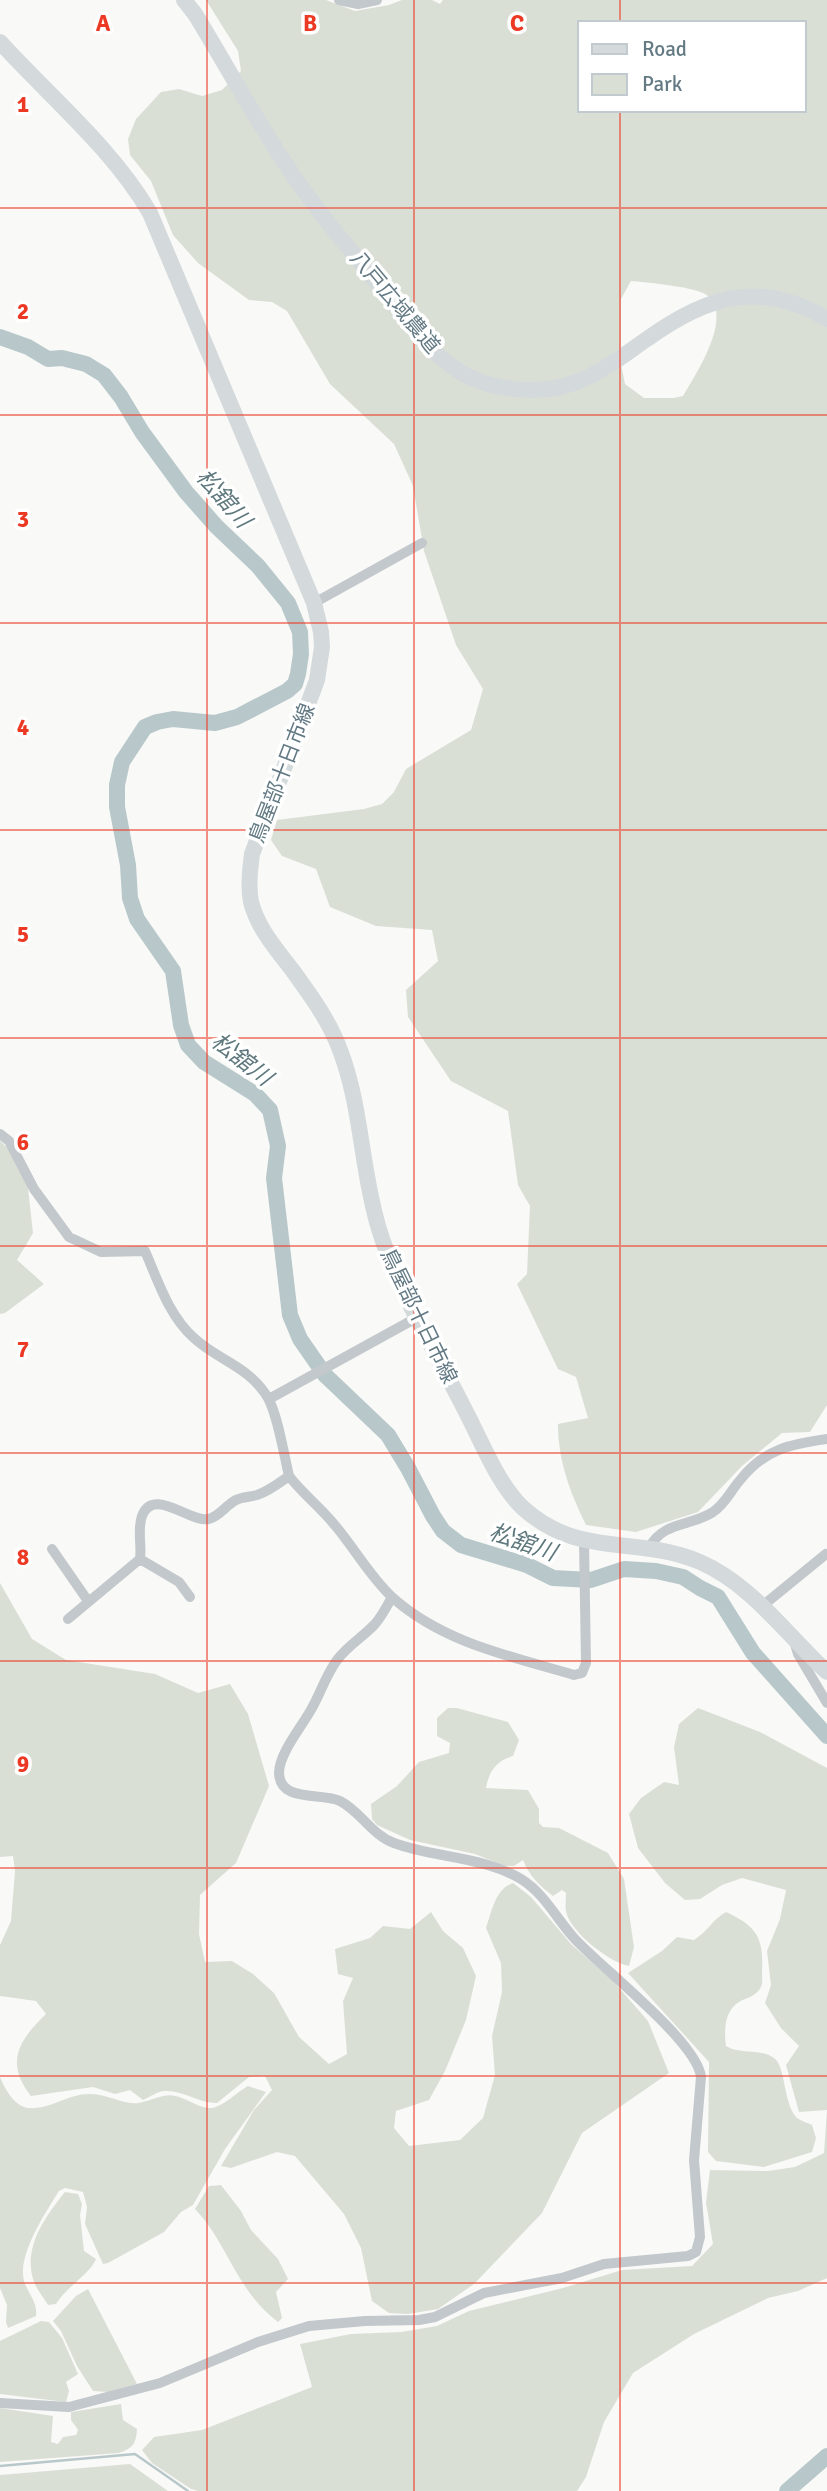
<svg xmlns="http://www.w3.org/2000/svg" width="827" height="2491" viewBox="0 0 827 2491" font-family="Signika,'Noto Sans JP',sans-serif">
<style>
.green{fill:#dadfd6;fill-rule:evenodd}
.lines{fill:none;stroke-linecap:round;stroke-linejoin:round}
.stream{stroke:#b8c8ca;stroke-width:2.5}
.river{stroke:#b8c8ca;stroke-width:16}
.street{stroke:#c2c8cb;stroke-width:10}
.secondary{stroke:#d4d9dc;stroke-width:16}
.grid{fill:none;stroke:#ec3924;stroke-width:2;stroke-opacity:0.55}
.labels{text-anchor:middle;stroke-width:7;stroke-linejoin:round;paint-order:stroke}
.street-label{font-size:21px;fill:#637a84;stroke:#fff}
.water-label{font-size:23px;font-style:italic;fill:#5e787d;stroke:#fff}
.grid-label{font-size:23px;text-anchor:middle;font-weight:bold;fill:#ec3924;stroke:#fff;stroke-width:7;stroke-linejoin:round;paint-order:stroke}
</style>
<rect width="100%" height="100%" fill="#f9f9f7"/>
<!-- green -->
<path class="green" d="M206,0H326L355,11L389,5L402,0H432L440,4L443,0H827V1405L810,1432L782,1433L742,1466L698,1512L636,1532L586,1525C570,1492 558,1461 558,1424L588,1418L576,1377L558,1369L517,1284L527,1274L530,1206L518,1185L508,1111L451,1081L408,1017L406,990L438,961L432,930L376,926L330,907L316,869L282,856L271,840L277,820L364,809L382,804L394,792L406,769L471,730L483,689L456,645L424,551L413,486L394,444L330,384L287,311L272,302L249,300L198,263L173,235L151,181L130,155L128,139L136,119L161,92L179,89L202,96L222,90L241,71L238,51ZM580,23H804V110H580ZM631,281C645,282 694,287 705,294C736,313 696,374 683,396L674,398H644L625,384L621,364V299Z
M0,1141L13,1153L27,1179L33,1233L17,1260L44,1284L5,1313L0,1314Z
M0,1583L32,1639L66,1660L155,1674L198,1693L230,1684L248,1714L269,1786L236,1863L200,1895L199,1934L205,1962L232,1961L253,1974L274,1993L299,2037L329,2064L347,2054L343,2001L353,1978L338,1974L335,1949L370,1938L383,1926L410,1929L431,1912L443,1931L463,1948L476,1976L466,2020L445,2071L429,2100L396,2111L394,2128L409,2146L460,2140L483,2118L495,2075L492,2036L502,1992L501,1963L486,1928C492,1911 495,1889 513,1883L531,1897L571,1944L613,1981L648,2021L669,2073L582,2133L542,2213L474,2284L438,2309L408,2314L389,2313L372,2301L361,2248L344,2214L295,2156L277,2152L231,2168L221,2166L254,2110L272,2090L265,2076L249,2077L217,2103C198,2103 183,2090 165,2091C158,2091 150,2097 143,2100L130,2090L115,2094L93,2087L31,2096C5,2063 18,2041 46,2014L36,2001L0,1996V1945L11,1921L15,1871L13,1856L0,1857Z
M448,1708H457L508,1722L519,1740L513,1756C496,1761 489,1771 486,1788L528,1790L539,1809V1823L543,1827L559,1828L608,1853L624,1879L634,1947L629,1966C610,1963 569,1931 566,1911C565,1906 566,1899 566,1893L562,1890L553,1896C539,1885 530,1877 523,1860L514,1866H505L475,1854L410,1840L377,1825L372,1819L371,1804L397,1786L419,1762L449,1753L450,1743L437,1736V1718Z
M698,1708L760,1732L827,1768V2278L798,2291L768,2298L694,2334L633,2373L604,2422L586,2477L577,2491H198L191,2489L152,2463L142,2450L154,2437L202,2430L312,2387L300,2344L351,2334L401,2332L437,2326L469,2311L563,2288L622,2270L692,2266L713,2244L706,2203L710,2170L768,2171L795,2167L824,2153L827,2110L799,2112L786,2065L799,2046L781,2028L765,2003L771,1985L767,1951L780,1919L786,1890L742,1878L722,1885L700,1899L685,1900L665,1883L638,1848L629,1814L641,1798L664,1782L679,1785L674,1747L679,1724Z
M726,1912C756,1926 764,1937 762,1971C762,1975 763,1983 761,1987C756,1997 747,1997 739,2002C724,2011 724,2032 726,2046C741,2055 760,2048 774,2058C786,2066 783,2104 797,2118C801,2121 808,2123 812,2125L816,2138L812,2152L764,2167L716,2161L708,2152L709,2062L628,1973L662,1951L677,1937L694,1940C707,1932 713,1919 726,1912Z
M0,2077C5,2089 14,2106 28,2108C50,2110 69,2093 91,2094C108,2094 122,2105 139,2103C151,2101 164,2093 175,2096C187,2098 200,2109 211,2108C223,2107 237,2092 248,2086L266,2092L225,2149L193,2205L181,2212L164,2232L108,2263L103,2264L85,2224L87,2207L83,2192L65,2188L59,2191C46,2212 17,2255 24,2281C28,2294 38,2302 36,2316L8,2328L6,2322L7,2305L0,2288Z
M221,2185L241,2211L251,2230L278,2259L288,2279L276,2292L282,2318L278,2322C237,2292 227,2242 195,2209L209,2186Z
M65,2192L78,2194L82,2204L80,2215L84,2251L96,2259C91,2273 67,2286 56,2304L48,2305C44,2298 37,2290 34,2282C22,2248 45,2217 65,2192Z
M88,2289L137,2384L108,2392L93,2391L77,2366L61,2331L53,2321L76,2296Z
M41,2321L49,2322L62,2338L78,2374L66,2382L69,2391L66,2402L0,2394V2341Z
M121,2404L123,2420L137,2429C136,2444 133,2448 119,2453L0,2462V2408L53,2416L51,2442L58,2444L63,2437L76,2435L78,2430L71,2420V2412Z
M130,2464L168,2491H0V2475Z"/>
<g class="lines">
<!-- stream -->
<path class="stream" d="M0,2466L135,2454L188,2491"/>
<!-- river -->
<path class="river" d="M0,337L28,347L48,359L62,358L86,364L104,375L121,397L142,432L186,492L216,526L258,566L288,603L300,632L301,654L298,674L295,684L287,691L237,717L215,723L173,719L157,722L145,727L122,762L117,785V807L128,865L130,898L137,919L173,971L181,1025L188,1045L204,1062L255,1094L270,1110L278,1146L274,1178L290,1315L300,1339L325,1375L388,1435L408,1468L433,1516L443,1531L461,1545L527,1565L553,1578L591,1580L624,1569L656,1571L683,1577L700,1588L718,1597L753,1653L827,1736
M787,2491L827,2456"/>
<!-- street -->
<path class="street" d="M339,0L358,4L377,0
M314,603L422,543
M0,1134L9,1141L34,1189L69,1237L101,1252L145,1251C158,1281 169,1316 194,1338C219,1361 249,1366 268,1398C278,1416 284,1455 289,1476C302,1493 319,1506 333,1523C354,1547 369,1576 393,1598C444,1643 510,1656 574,1675L582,1673L586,1663L584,1541
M269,1399L418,1317
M649,1548C663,1521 690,1527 713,1512C726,1503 731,1490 741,1479C765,1449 791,1444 827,1439
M52,1549L88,1601
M140,1559L179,1582L190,1597
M761,1607L826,1554L827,1555
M68,1619L140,1559C142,1546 137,1529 142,1516C153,1486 190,1523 209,1519C220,1516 226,1505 236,1500C242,1497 250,1497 257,1495C269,1491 279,1483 289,1476
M795,1644L798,1654L827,1703
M0,2403L69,2407L160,2383L258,2342L309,2326L365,2321L419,2320L435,2317L484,2293L562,2278L604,2264L688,2256L696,2252L700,2237L694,2160L701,2077C697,2041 600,1967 574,1938C556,1918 544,1893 521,1879C483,1856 434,1858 394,1843C372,1835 360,1811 340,1801C321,1792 280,1803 279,1773C279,1753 303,1725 312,1708C321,1692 326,1675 337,1660C347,1646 363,1637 375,1624C382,1616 387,1606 392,1597"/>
<!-- secondary -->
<path class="secondary" d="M184,0L195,14C227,66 256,121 291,172C318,213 351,250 382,289C409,322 435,363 476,380C508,392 547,394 579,381C604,371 625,354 647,339C707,296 759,279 827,319
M0,42C51,98 112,148 150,213L314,603L321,632L322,647L317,680L252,854C250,870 248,886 251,902C258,929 277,950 293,971C311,996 329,1020 340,1050C362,1107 361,1171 379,1229C397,1289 437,1354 465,1410C481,1440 498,1485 523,1508C579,1559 637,1535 700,1562C751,1584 787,1635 827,1672"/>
</g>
<!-- grid -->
<path class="grid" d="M207,0V2491M414,0V2491M620,0V23M620,110V2491M0,208H827M0,415H827M0,623H827M0,830H827M0,1038H827M0,1246H827M0,1453H827M0,1661H827M0,1868H827M0,2076H827M0,2283H827"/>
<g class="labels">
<!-- street labels -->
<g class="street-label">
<text transform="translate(395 302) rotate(50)" y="7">八戸広域農道</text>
<text transform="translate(282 773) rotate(-69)" y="7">鳥屋部十日市線</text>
<text transform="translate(419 1316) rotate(64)" y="7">鳥屋部十日市線</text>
</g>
<!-- water labels -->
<g class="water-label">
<text transform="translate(224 498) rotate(49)" y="8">松舘川</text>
<text transform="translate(242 1059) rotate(38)" y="8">松舘川</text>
<text transform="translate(523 1542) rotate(19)" y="8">松舘川</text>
</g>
</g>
<g class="grid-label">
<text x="103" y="31">A</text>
<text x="310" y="31">B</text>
<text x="517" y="31">C</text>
<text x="23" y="112">1</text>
<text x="23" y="319">2</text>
<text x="23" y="527">3</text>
<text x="23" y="735">4</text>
<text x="23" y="942">5</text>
<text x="23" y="1150">6</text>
<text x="23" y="1357">7</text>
<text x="23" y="1565">8</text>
<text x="23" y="1772">9</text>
</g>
<!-- legend -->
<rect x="578" y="21" width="228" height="91" fill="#ffffff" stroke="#c1cace" stroke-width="2"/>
<rect x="592" y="44" width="35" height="10" fill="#d4d9dc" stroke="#c1cace" stroke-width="2"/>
<text x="642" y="56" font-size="21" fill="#637a84">Road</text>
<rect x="592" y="74" width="35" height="21" fill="#dadfd6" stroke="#c1cace" stroke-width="2"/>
<text x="642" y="91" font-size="21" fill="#637a84">Park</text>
</svg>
